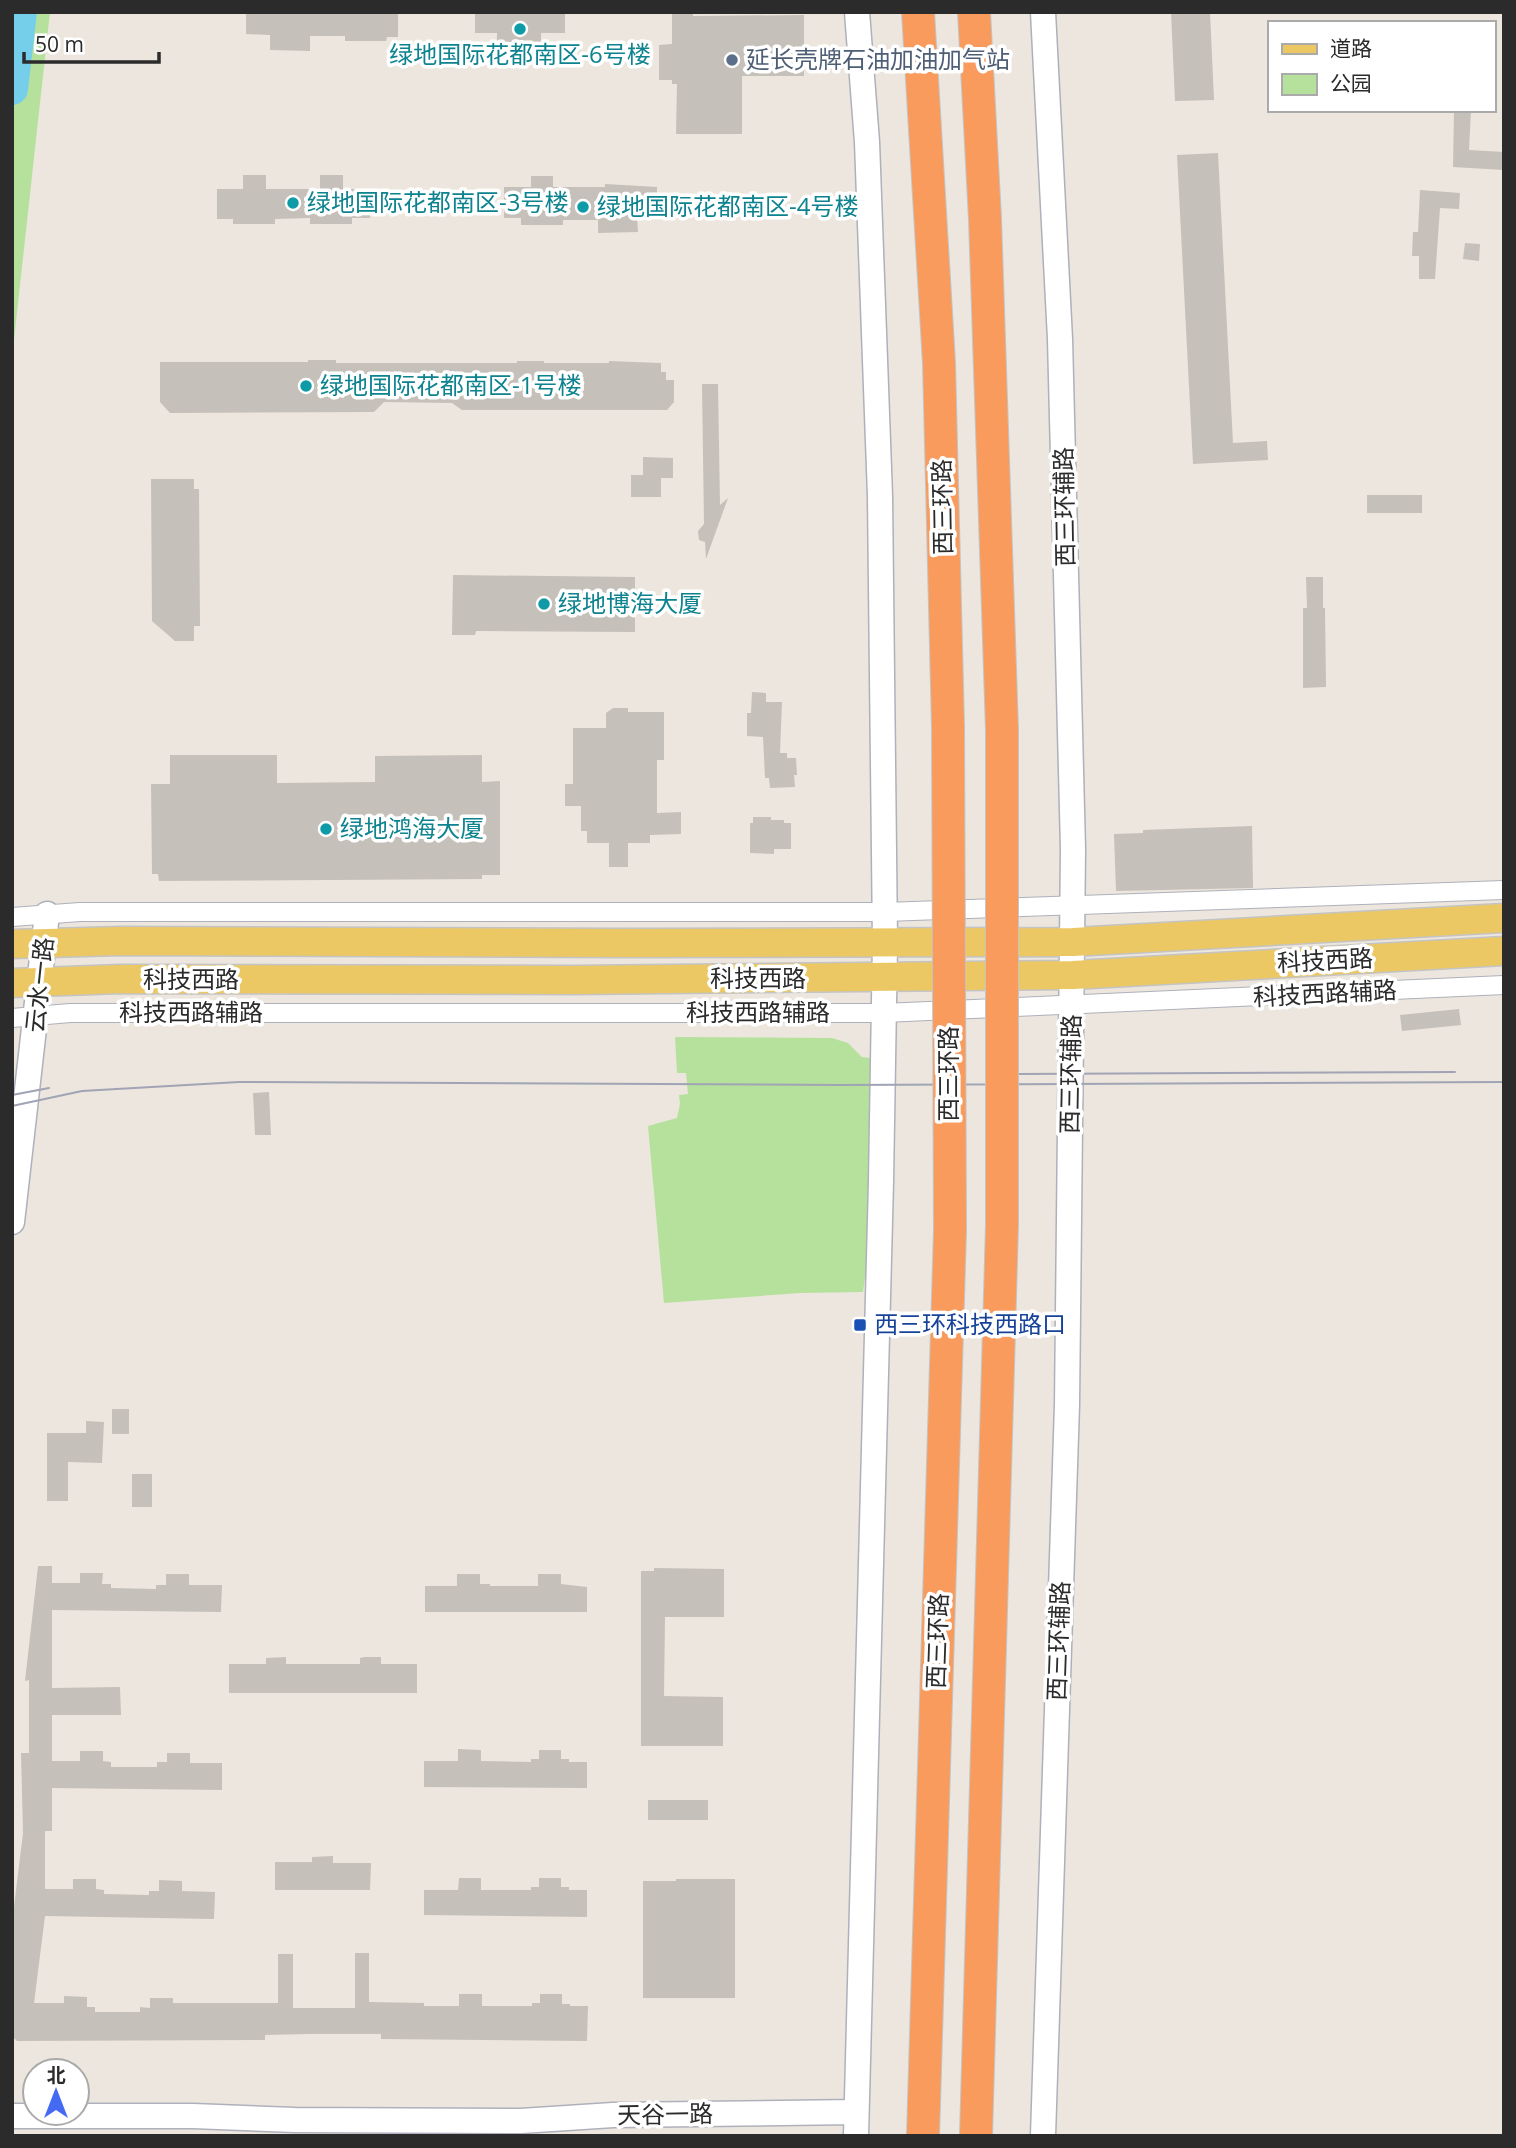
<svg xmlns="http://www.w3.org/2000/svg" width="1516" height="2148" viewBox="0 0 1516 2148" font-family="'Open Sans','Noto Sans SC',sans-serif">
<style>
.green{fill:#b6e19c}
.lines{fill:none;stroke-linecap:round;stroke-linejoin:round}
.river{stroke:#75cfea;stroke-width:32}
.building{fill:#c5c0b9}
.street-casing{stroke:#aeb1bb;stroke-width:20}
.secondary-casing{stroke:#aeb1bb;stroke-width:27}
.primary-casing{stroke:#c4c4c4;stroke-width:31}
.highway-casing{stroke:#c4c4c4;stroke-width:34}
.street{stroke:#fff;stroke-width:18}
.secondary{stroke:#fff;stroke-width:24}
.primary{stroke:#ebc864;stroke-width:28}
.highway{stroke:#f89b5d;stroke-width:32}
.tram{stroke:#a1a4b5;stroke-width:2}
.highway-bridge-casing{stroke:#c4c4c4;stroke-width:34;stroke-linecap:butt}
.highway-bridge{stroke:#f89b5d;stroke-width:32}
.culture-dot{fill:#0f9aa8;stroke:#fff;stroke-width:2.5}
.service-dot{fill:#5c6f8a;stroke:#fff;stroke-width:2.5}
.transit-dot{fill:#1a4fb4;stroke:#fff;stroke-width:2.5}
.labels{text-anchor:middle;stroke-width:7;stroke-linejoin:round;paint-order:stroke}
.culture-label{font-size:24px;fill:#0d838f;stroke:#fff;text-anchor:start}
.service-label{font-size:24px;fill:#4e5e75;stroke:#fff;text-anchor:start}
.street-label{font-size:24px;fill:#2b2b2b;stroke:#fff}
.transit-label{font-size:24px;fill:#164399;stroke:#fff;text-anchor:start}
</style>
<rect width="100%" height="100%" fill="#ece6de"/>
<!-- green -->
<path class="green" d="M12,12H50L12,358Z
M675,1037L832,1038L848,1043L862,1057L871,1058L870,1243L863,1292L800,1293L664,1303L648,1126L677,1118L680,1104L679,1095L688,1094L686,1073H677Z"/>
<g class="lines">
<!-- river -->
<path class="river" d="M12,89L21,12"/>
</g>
<!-- building -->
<path class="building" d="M246,12H398V37H387L386,41H345V36H310V51L270,50V35L246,34Z
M475,12H565V33H541V50H497V33H475Z
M672,12H693V16L804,15V76H742V134H676L677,84H672V80H659V45L672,44Z
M1171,12H1210L1214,100L1175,101Z
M1454,110H1471L1469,150L1504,152V170L1453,167Z
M1218,153L1233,443L1267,441L1268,460L1193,464L1177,155Z
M243,175H266V189H320V175H343V189H370V218H352V224H310V218L275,219V224H233V219H217V189H243Z
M531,176H553V187H605V184L657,187V196H662V218H637L638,232L598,233V220H563V225H521V218H504V187H531Z
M1420,190L1460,193L1459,209L1440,208L1435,279H1419V256H1412L1413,232H1418Z
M1465,243L1480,244L1479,261L1463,259Z
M308,360H336V363H517V361H544V363H609V361L661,363V372H666V380H674V402L667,410H462L452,403L384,402L374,412L170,413L160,402V362H308Z
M702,384H718L720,505L728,498L706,559L705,542L699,540L698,531L704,524Z
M643,457L673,458V478H661V497H631V475H643Z
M151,479H194V489H199L200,626H194V641H175L152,621Z
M1367,495H1422V513H1367Z
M453,575L635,577V632L476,631L475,635H452Z
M1306,577H1323V608H1325L1326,687L1303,688V608H1307Z
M752,692L766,693V702H782L780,753H787V758H796L797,775H794L795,787L770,788L769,778H765L763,737L747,736V713H751Z
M613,708H628V712H664V760H657V813L681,812V834L650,835V843H628V867H609V843H587V831H581V806H565V784H573V728H606V713Z
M170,755H277V783L375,782V756L482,755V782L500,781V875H482V879L159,881L158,874H152L151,784H170Z
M753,817H771V820H784V823H791V849H774V854L750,853V823H753Z
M1252,826L1253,888L1116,891L1114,834L1143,833V830Z
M1459,1009L1461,1025L1402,1031L1400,1015Z
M269,1092L271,1135H255L253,1093Z
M112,1409H129V1434H112Z
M86,1421L104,1422L102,1463L68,1462V1501H47V1433H86Z
M132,1474H152V1507H132Z
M38,1566H52V1583H80V1573H103L102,1584H111V1588L156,1589V1585H166V1574H189V1585H222L221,1612L52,1610V1688L120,1687L121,1715H52V1761H80V1751H103V1761L111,1762V1767H157V1762H167V1753H190V1763H222V1790L52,1788V1831H45V1889H73V1879H96V1889L104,1890V1894L149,1895V1891H159V1880L182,1881V1891L215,1892L214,1919L45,1916L34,2003H64V1996L87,1997V2007H95V2012H140V2007L150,2008V1998H173V2003H278V1954H293V2008H355V1953H369V2002L424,2003V2006H459V1994H482V2006H532V2003H540V1994H562V2004H570V2006H588L587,2041L381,2039V2034H308L265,2035V2040L17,2041L12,2036V1923L23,1833L21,1753H29V1680L25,1681Z
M654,1568L724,1569V1617H665L664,1696L723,1697V1746H641V1571H654Z
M457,1574H480V1584H490V1586H538V1574H561V1584L587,1587V1612H425V1586H457Z
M286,1657V1664H360V1658L364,1657H381V1664H417V1693H229V1664H266V1658Z
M458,1749L481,1750V1761L531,1762V1759H539V1750H561V1759H569V1762H587V1788L424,1787V1761H458Z
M648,1800H708V1820H648Z
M333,1856V1863H371L370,1890H275V1862H312V1857Z
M459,1878H481V1890H531V1887H539V1878H561V1887H569V1890H587V1917L424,1915V1890H458Z
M676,1879H735V1998H643V1881H676Z"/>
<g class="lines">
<!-- street casing -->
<g class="street-casing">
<path id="street" d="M12,917L80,912H885L1504,890
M12,1018L70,1013H884L1504,985"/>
</g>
<!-- secondary casing -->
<g class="secondary-casing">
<path id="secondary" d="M1043,12L1060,339L1073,849L1067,1405L1043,2136
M12,1222L47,914
M12,2116H193L295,2120L521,2121L613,2115L856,2112
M856,2136L881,1182L885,942L880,496L867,142L857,12"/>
</g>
<!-- primary casing -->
<g class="primary-casing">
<path id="primary" d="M12,944L120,941L624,943L1073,942L1504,918
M12,983L120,979L574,980L1073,975L1504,951"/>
</g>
<!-- highway casing -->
<g class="highway-casing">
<path id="highway" d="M918,12L939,363L948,727
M974,12L985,219L1002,730
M923,2136L950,1230
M976,2136L1002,1225"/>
</g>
<!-- street -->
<use href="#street" class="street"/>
<!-- secondary -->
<use href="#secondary" class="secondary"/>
<!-- primary -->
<use href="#primary" class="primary"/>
<!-- highway -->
<use href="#highway" class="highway"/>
<!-- tram -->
<path class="tram" d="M989,1074L1455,1072
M12,1095L49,1088
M12,1106L82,1091L239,1082L840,1085L1504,1082"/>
<!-- highway-bridge casing -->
<g class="highway-bridge-casing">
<path id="highway-bridge" d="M948,727L950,1230
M1002,1225V730"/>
</g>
<!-- highway-bridge -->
<use href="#highway-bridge" class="highway-bridge"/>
</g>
<!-- markers -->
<g class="culture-dot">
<circle cx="520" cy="29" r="7"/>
<circle cx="293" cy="203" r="7"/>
<circle cx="583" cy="207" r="7"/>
<circle cx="306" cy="386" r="7"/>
<circle cx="544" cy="604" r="7"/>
<circle cx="326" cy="829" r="7"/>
</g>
<circle class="service-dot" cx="732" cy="60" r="7"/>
<rect class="transit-dot" x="853" y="1318" width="14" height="14" rx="3.5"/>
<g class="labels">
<!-- culture labels -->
<g class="culture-label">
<text x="520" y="63" text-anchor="middle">绿地国际花都南区-6号楼</text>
<text x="307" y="211">绿地国际花都南区-3号楼</text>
<text x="597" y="215">绿地国际花都南区-4号楼</text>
<text x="320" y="394">绿地国际花都南区-1号楼</text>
<text x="558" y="612">绿地博海大厦</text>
<text x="340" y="837">绿地鸿海大厦</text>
</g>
<!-- service labels -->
<g class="service-label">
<text x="746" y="68">延长壳牌石油加油加气站</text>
</g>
<!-- street labels -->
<g class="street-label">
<text transform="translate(943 507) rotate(-91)" y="8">西三环路</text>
<text transform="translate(1065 507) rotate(-91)" y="8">西三环辅路</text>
<text transform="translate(1325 961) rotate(-3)" y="8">科技西路</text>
<text x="758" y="987">科技西路</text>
<text x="191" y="988">科技西路</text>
<text transform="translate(40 985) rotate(-84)" y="8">云水一路</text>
<text transform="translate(1325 994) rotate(-3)" y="8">科技西路辅路</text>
<text x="191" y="1021">科技西路辅路</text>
<text x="758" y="1021">科技西路辅路</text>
<text transform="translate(949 1074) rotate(-90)" y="8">西三环路</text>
<text transform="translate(1071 1074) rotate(-89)" y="8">西三环辅路</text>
<text transform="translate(938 1641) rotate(-88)" y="8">西三环路</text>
<text transform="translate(1059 1641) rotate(-88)" y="8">西三环辅路</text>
<text transform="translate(665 2115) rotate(-1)" y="8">天谷一路</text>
</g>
<!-- transit labels -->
<g class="transit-label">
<text x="874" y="1333">西三环科技西路口</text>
</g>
</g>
<!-- border -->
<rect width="1516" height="2148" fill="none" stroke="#2b2b2b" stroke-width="28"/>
<!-- legend -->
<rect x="1268" y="21" width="228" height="91" fill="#ffffff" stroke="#aaaaaa" stroke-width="2"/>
<rect x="1282" y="44" width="35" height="10" fill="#ebc864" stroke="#aaaaaa" stroke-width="2"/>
<text x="1330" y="56" font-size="21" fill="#2b2b2b">道路</text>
<rect x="1282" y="74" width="35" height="21" fill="#b6e19c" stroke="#aaaaaa" stroke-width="2"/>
<text x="1330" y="91" font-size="21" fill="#2b2b2b">公园</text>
<!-- north arrow -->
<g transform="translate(56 2092)"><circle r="33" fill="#ffffff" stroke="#aaaaaa" stroke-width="2"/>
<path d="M0-5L12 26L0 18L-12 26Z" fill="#446af3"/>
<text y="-10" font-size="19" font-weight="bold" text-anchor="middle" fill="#2b2b2b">北</text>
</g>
<!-- scale -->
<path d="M24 52v10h135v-10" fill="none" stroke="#2b2b2b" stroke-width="3.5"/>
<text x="35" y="52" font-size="21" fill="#2b2b2b" stroke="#ffffff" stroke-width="5" paint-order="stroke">50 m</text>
</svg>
